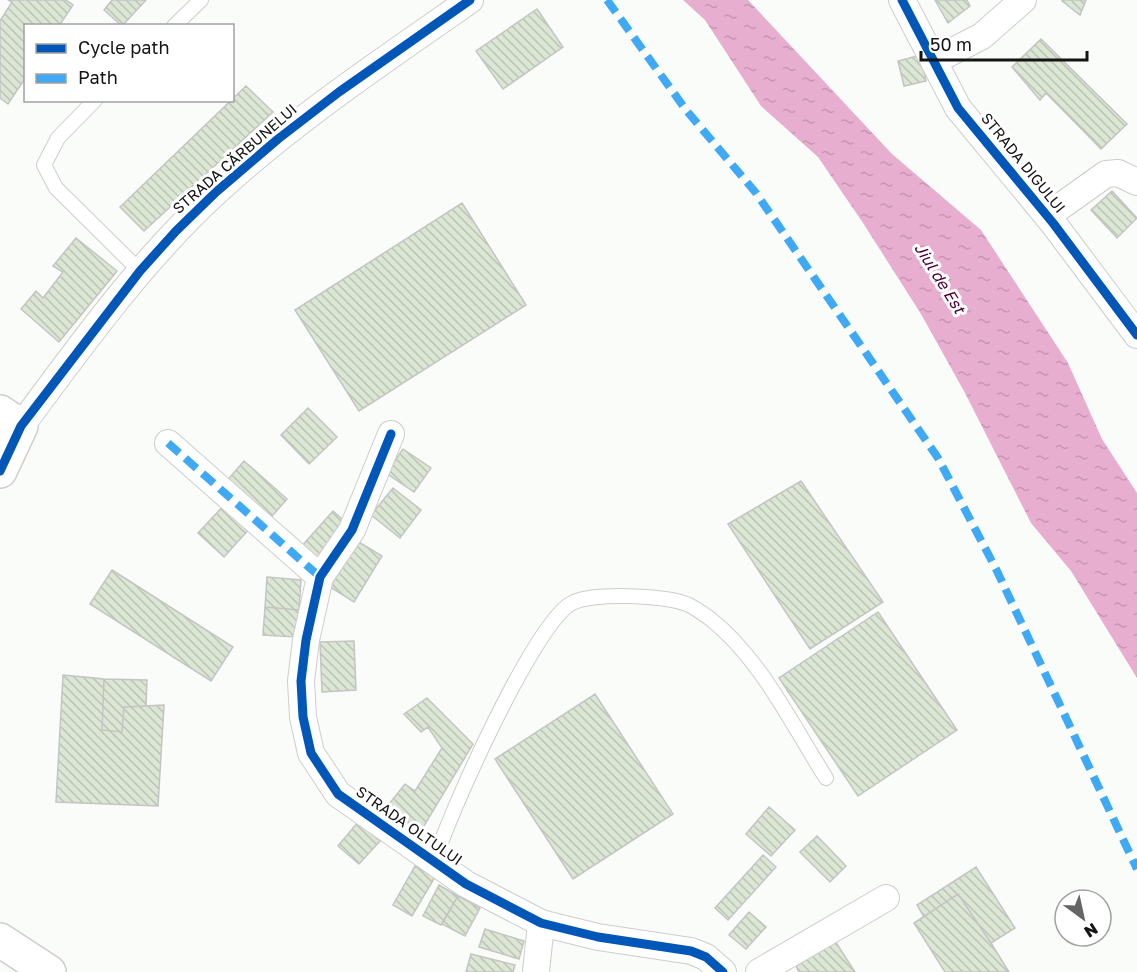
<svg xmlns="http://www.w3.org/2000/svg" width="1137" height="972" viewBox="0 0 1137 972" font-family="'Golos Text',sans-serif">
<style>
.water{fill:url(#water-ripples)}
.building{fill:url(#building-back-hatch);stroke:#c4c5c3;stroke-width:1.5}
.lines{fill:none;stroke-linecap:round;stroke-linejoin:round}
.lane-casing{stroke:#cdcecc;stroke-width:16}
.street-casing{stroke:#cdcecc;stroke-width:28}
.secondary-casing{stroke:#cdcecc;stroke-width:36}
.lane{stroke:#fefffe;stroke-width:14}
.street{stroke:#fefffe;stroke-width:26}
.secondary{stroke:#fefffe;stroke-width:33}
.quiet{stroke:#3fa9f5;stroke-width:8;stroke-dasharray:15 8;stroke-linecap:butt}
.cycleway-casing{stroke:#fff;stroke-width:13}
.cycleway{stroke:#0057b8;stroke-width:9}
.labels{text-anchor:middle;stroke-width:6;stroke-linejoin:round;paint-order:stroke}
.street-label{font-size:15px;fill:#131413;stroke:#fff}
.water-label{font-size:16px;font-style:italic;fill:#4d0037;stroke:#fff}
</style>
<defs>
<pattern id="water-ripples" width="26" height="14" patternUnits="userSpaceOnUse" patternTransform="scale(1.5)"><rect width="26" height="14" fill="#e8aed0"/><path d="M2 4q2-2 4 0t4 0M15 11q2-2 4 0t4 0" fill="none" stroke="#c695b2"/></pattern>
<pattern id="building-back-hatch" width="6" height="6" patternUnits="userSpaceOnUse" patternTransform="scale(1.5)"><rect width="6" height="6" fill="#dce6d4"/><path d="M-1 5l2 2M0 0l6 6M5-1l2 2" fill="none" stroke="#bcc4b5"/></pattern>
</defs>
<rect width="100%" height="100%" fill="#fafcf9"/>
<!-- water -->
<path class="water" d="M683,0H748L892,154L981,230L1068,363L1102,439L1137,493V678L1071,571L1031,523L965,393L921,314L863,223L818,157L761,106L705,20Z"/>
<!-- building -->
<path class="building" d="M8,0H66L73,5L59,26H26V77L8,104L0,98V21L12,2Z
M112,0H146L122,26L104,10Z
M935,0H967L970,6L948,23Z
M1086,0L1080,15L1062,1L1063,0Z
M537,9L563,47L503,89L476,51Z
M1041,39L1127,124L1101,149L1046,93L1040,100L1012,67Z
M921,55L926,81L904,86L898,61Z
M246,86L273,112L144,231L120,207Z
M1112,191L1137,218L1117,238L1091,210Z
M462,203L526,305L359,411L295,310Z
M76,238L117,271L59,342L21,309L36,291L43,298L63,272L53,266Z
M308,408L337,437L309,464L281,435Z
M403,449L431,468L414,492L386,473Z
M244,461L287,499L267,522L224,484Z
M801,481L883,602L810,649L728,524Z
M393,488L421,510L400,538L371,515Z
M226,503L251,527L224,557L198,533Z
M333,511L348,524L316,560L301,547Z
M357,541L382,556L354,602L330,587Z
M112,570L233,647L211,681L90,604Z
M267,577L301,580L299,610L265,607Z
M265,607L299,610L297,637L263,635Z
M878,612L957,730L858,796L779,678Z
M354,641L356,690L322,692L320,642Z
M63,675L104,679L102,730L122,732L124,707L164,705L158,806L56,802Z
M104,679L147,680L146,706L124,707L122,732L102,730Z
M595,694L673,814L573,879L495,759Z
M427,698L473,744L421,831L385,809L405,784L415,791L442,748L428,727L421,732L404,714Z
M769,807L795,830L771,856L746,834Z
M358,822L380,841L359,864L338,846Z
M817,836L846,866L830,882L800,852Z
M763,855L776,867L728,920L715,908Z
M415,866L435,877L412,916L393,905Z
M976,867L1015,928L991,943L1009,972H945L914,923L924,917L917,905Z
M439,885L458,896L441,925L423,916Z
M958,894L991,943L1009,972H945L914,923Z
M458,896L480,908L465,936L442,924Z
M749,912L766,927L746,949L729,935Z
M485,929L524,941L519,959L479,947Z
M835,941L855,972H799L796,966Z
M471,954L515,965L513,972H466Z"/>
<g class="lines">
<!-- lane casing -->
<g class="lane-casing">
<path id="lane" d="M174,26L201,0
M95,100L58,138L44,165L56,188L140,271
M434,863C448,816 534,623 572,603C592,592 668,595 689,605C695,608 702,613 708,617C760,657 791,723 826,778"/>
</g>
<!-- street casing -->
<g class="street-casing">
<path id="street" d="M902,0L958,108L1053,223L1137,335
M934,61L982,36L1023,0
M1047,216L1106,174L1118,173L1137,182
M21,426C81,345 141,261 216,192C294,120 383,61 470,0
M391,434L352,530L320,577L306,640L301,681L303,717L311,753L338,794L466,884L541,923L598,937L691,951L706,957L723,972
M168,443L320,577
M536,972L541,923
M759,972L886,898"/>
</g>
<!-- secondary casing -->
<g class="secondary-casing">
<path id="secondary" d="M0,412L21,426L0,471
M0,940L49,972"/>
</g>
<!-- lane -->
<use href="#lane" class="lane"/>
<!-- street -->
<use href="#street" class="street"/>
<!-- secondary -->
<use href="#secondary" class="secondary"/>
<!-- quiet -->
<path class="quiet" d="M607,0L686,110L756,193L938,458L996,569L1137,869
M168,443L320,577"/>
<!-- cycleway casing -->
<g class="cycleway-casing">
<path id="cycleway" d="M902,0L958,108L1053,223L1137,335
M391,434L352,530L320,577L306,640L301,681L303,717L311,753L338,794L466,884L541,923L598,937L691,951L706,957L723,972
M0,471L21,426L140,271L176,231L216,192L278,139L339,92L470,0"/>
</g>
<!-- cycleway -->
<use href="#cycleway" class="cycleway"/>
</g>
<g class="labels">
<!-- street labels -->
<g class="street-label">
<text transform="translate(235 159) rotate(-41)" y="5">STRADA CĂRBUNELUI</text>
<text transform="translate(1023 163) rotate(51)" y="5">STRADA DIGULUI</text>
<text transform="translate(409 826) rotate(35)" y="5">STRADA OLTULUI</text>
</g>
<!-- water labels -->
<g class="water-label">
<text transform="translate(940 278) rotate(58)" y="6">Jiul de Est</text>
</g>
</g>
<!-- legend -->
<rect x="24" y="24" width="210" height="78" fill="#ffffff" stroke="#a1a1a1" stroke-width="1.5"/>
<rect x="36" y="44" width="30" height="9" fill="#0057b8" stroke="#a1a1a1" stroke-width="1.5"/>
<text x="78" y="54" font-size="18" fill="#131413">Cycle path</text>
<rect x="36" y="74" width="30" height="9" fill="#3fa9f5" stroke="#a1a1a1" stroke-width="1.5"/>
<text x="78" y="84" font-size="18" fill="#131413">Path</text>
<!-- north arrow -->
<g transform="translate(1083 918) rotate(147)"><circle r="28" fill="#ffffff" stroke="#a1a1a1" stroke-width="1.5"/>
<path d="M0-4.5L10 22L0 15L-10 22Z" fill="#646564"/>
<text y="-9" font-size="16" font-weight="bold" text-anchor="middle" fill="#131413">N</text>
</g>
<!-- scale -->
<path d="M921 51v9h166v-9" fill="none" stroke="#131413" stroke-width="3"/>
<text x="930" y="51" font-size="18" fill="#131413" stroke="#ffffff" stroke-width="4.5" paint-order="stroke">50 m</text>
</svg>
